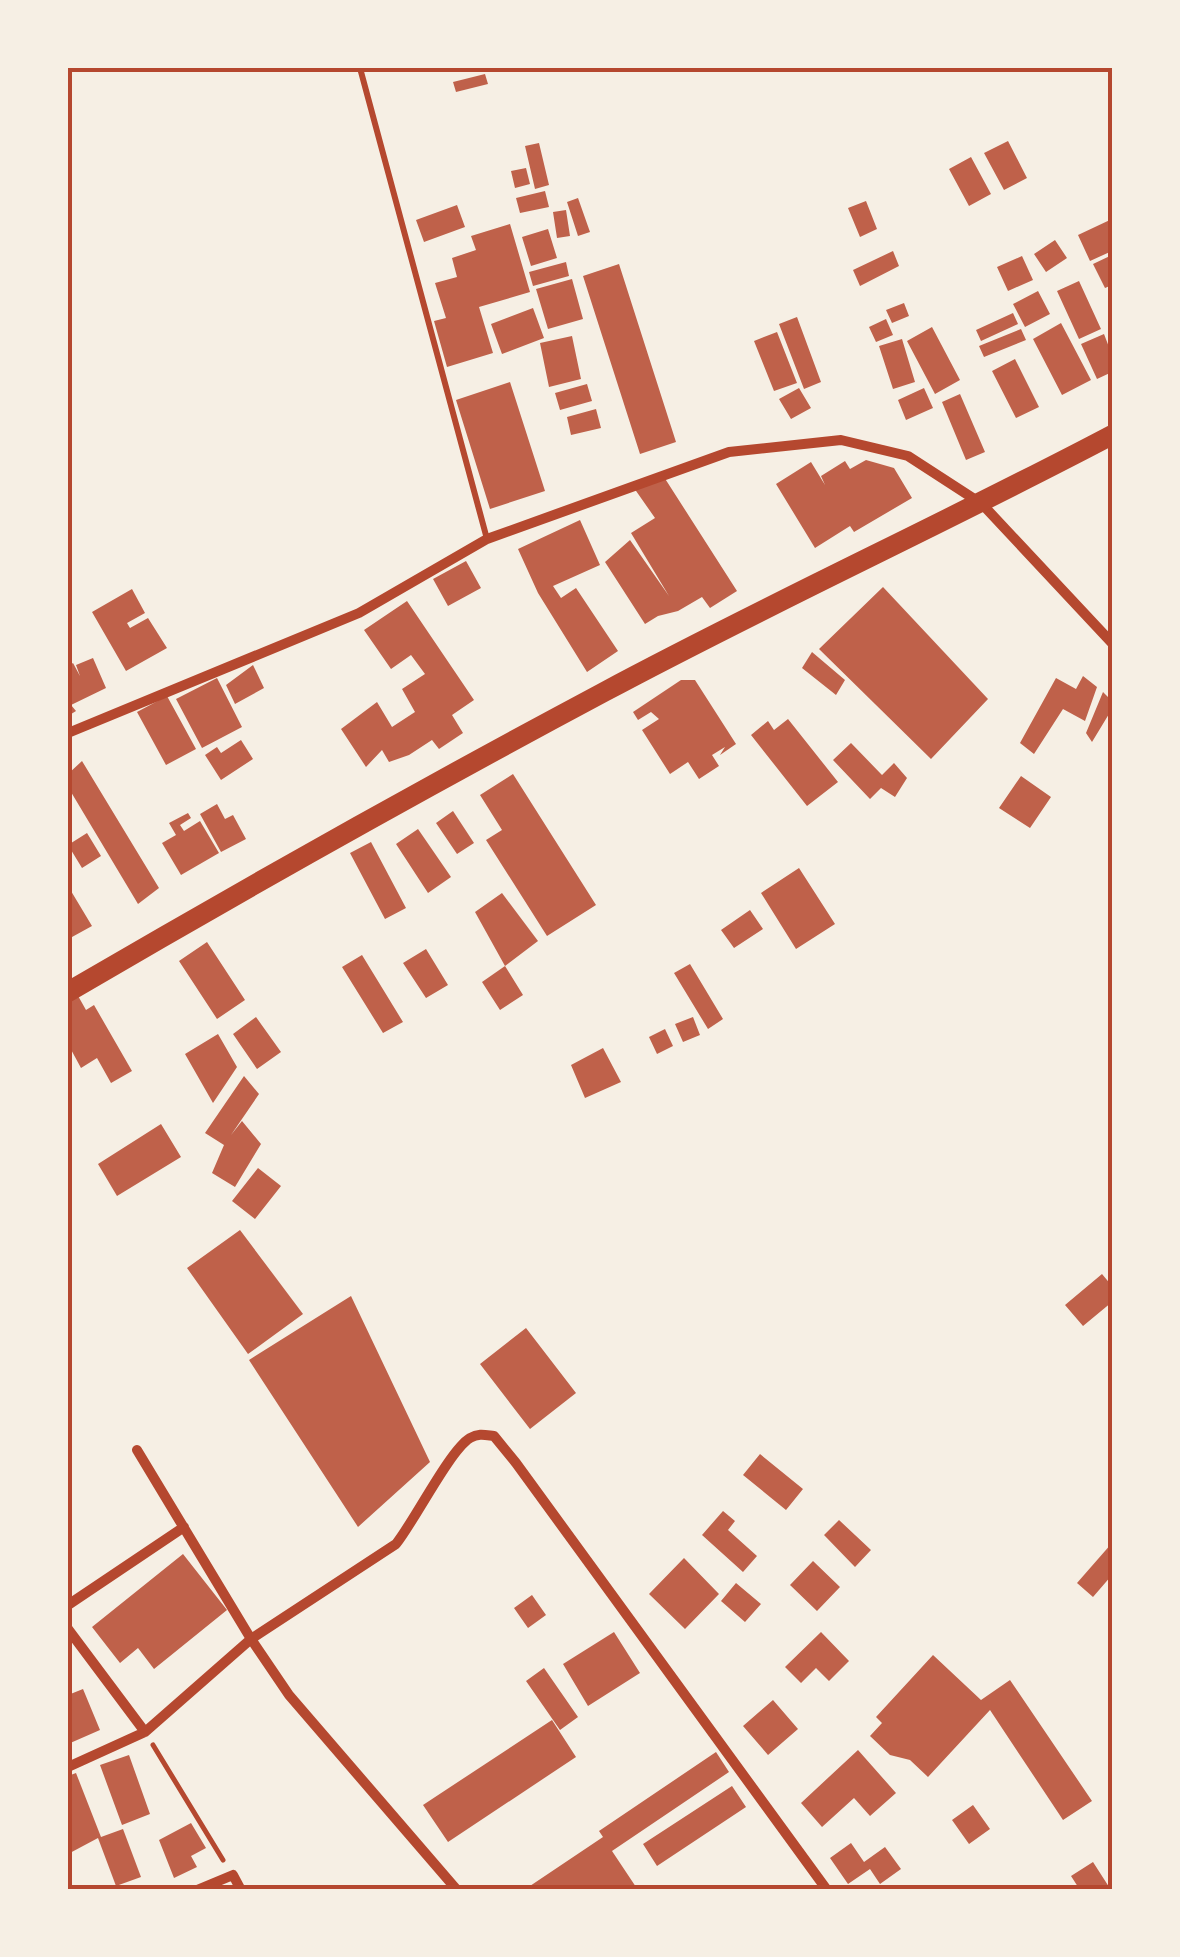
<svg xmlns="http://www.w3.org/2000/svg" width="1180" height="1957" viewBox="0 0 1180 1957" font-family="Jost,sans-serif">
<style>
.building{fill:#bf614a}
.lines{fill:none;stroke-linecap:round;stroke-linejoin:round}
.path{stroke:#b5482f;stroke-width:5}
.service{stroke:#b5482f;stroke-width:6}
.minor{stroke:#b5482f;stroke-width:10}
.secondary{stroke:#b5482f;stroke-width:20}
.neatline{fill:none;stroke:#b5482f;stroke-width:4}
</style>
<rect width="100%" height="100%" fill="#f6efe4"/>
<!-- building -->
<path class="building" d="M485,74L488,84L456,92L453,82Z
M1008,141L1027,178L1004,190L984,153Z
M539,143L549,185L535,189L525,146Z
M971,157L991,194L969,206L949,169Z
M526,168L530,184L515,188L511,171Z
M545,191L549,207L520,213L516,198Z
M578,198L590,232L578,236L567,202Z
M866,201L877,229L860,237L848,208Z
M457,205L465,227L424,242L416,220Z
M566,210L570,236L557,238L553,212Z
M1112,219V251L1090,261L1078,235Z
M510,224L530,292L479,307L493,353L447,367L434,321L446,318L435,283L457,277L452,258L476,250L471,236Z
M548,229L557,258L531,266L522,237Z
M1055,240L1067,258L1046,272L1034,254Z
M893,251L899,266L860,286L853,270Z
M1112,255V285L1105,288L1093,264Z
M1022,256L1033,280L1008,291L997,267Z
M566,262L569,276L533,286L529,272Z
M619,264L676,442L640,454L583,276Z
M572,279L583,319L548,329L536,289Z
M1079,281L1101,329L1079,339L1057,291Z
M1038,291L1050,314L1025,327L1013,304Z
M904,303L909,316L892,323L886,310Z
M533,308L544,338L502,354L491,324Z
M1013,313L1018,324L981,341L976,330Z
M797,317L821,382L804,389L779,324Z
M886,319L893,335L876,342L869,327Z
M1061,323L1091,380L1062,395L1033,339Z
M932,327L960,380L935,394L907,341Z
M1021,329L1026,340L984,357L979,346Z
M777,332L797,383L774,391L754,341Z
M1104,334L1112,355V372L1097,379L1081,344Z
M572,336L581,379L549,387L540,343Z
M902,339L915,382L893,389L879,346Z
M1015,359L1039,407L1016,418L992,371Z
M510,382L545,491L490,509L456,400Z
M587,384L592,401L560,410L555,393Z
M799,388L811,408L791,419L779,399Z
M924,388L933,408L906,420L898,400Z
M960,394L985,452L966,460L942,402Z
M596,409L601,428L571,435L567,417Z
M866,460L894,468L912,498L854,532L850,526L815,548L776,484L811,462L825,485L821,476L845,461L850,469Z
M664,477L737,591L710,608L702,597L678,611L658,616L645,624L605,562L630,540L669,596L631,533L655,518L634,488Z
M580,520L600,565L553,586L561,598L576,588L618,651L587,672L538,593L518,549Z
M466,561L481,588L448,606L433,579Z
M883,587L988,699L931,759L819,649Z
M132,589L145,613L127,623L130,628L148,618L167,648L126,671L92,612Z
M407,601L474,700L452,715L463,733L439,749L432,740L409,755L389,762L382,750L366,767L341,729L377,702L392,727L415,712L402,689L425,674L411,655L391,669L364,630Z
M812,652L845,680L836,695L802,668Z
M93,658L106,688L71,705L76,711L68,716V666L73,663L80,676L76,665Z
M253,665L264,688L235,704L226,685Z
M1083,676L1097,687L1085,721L1063,709L1034,754L1020,743L1056,678L1076,689Z
M217,678L242,727L202,748L176,699Z
M681,680H695L736,744L720,755L725,747L712,755L719,766L699,779L688,762L670,774L642,730L659,719L651,712L638,720L633,712Z
M1103,692L1112,701V709L1092,742L1086,733Z
M167,696L196,749L166,765L137,712Z
M788,719L838,782L807,806L751,735L768,721L774,730Z
M241,740L253,759L221,780L205,755L217,747L221,753Z
M851,743L882,775L894,763L907,778L895,797L881,788L870,799L833,760Z
M82,761L159,888L138,904L68,787V774Z
M513,774L596,905L547,936L486,840L502,830L480,795Z
M1021,776L1051,797L1030,828L999,808Z
M217,804L225,819L233,815L246,839L221,852L200,814Z
M453,811L474,843L457,854L436,823Z
M188,813L191,818L180,825L184,831L200,821L219,853L181,875L162,843L176,835L169,823Z
M418,829L451,877L428,893L396,844Z
M87,833L101,856L82,868L68,845Z
M371,842L406,908L385,919L350,853Z
M799,868L835,924L796,949L761,893Z
M71,891L92,926L72,937L68,930V893Z
M502,893L538,941L505,966L475,912Z
M750,910L763,929L734,948L721,930Z
M207,942L245,1000L217,1019L179,961Z
M426,949L448,985L426,998L403,963Z
M362,955L403,1022L383,1033L342,967Z
M690,964L723,1019L708,1029L674,973Z
M505,966L523,995L500,1010L482,982Z
M77,994L86,1010L94,1005L132,1071L111,1083L97,1058L81,1068L68,1044V999Z
M256,1017L281,1052L257,1069L233,1034Z
M693,1017L700,1035L683,1042L675,1024Z
M665,1029L673,1046L657,1054L649,1037Z
M218,1034L237,1067L213,1103L185,1054Z
M603,1048L621,1082L585,1098L571,1065Z
M244,1076L259,1094L231,1135L242,1121L261,1144L235,1187L212,1173L224,1145L205,1133Z
M161,1124L181,1157L117,1196L98,1164Z
M258,1168L281,1186L255,1219L232,1201Z
M240,1230L303,1314L248,1354L187,1268Z
M1102,1274L1112,1286V1302L1083,1326L1065,1305Z
M351,1296L430,1462L358,1527L249,1360Z
M526,1328L576,1393L530,1429L480,1364Z
M760,1454L803,1489L786,1510L743,1475Z
M723,1511L735,1521L728,1530L757,1556L743,1572L702,1535Z
M839,1520L871,1550L855,1567L824,1535Z
M1112,1543V1575L1093,1597L1077,1583Z
M183,1554L227,1610L154,1669L138,1648L120,1663L92,1627Z
M684,1558L719,1594L685,1629L649,1594Z
M813,1561L840,1587L817,1611L790,1585Z
M736,1583L761,1604L745,1622L721,1601Z
M532,1595L546,1615L528,1628L514,1608Z
M614,1632L640,1673L588,1706L563,1664Z
M821,1632L849,1661L829,1681L816,1668L801,1683L785,1667Z
M933,1655L981,1700L1010,1680L1092,1801L1063,1820L990,1710L928,1777L910,1760L890,1755L870,1736L882,1723L876,1717Z
M544,1668L578,1717L560,1730L526,1681Z
M83,1689L100,1730L68,1744V1695Z
M773,1700L798,1729L768,1755L743,1726Z
M552,1720L576,1757L448,1842L423,1805Z
M858,1750L896,1793L870,1816L854,1798L822,1827L801,1803Z
M716,1752L729,1772L612,1851L638,1890H524L603,1837L599,1831Z
M129,1755L150,1814L122,1825L100,1765Z
M76,1773L101,1837L123,1829L141,1877L116,1886L98,1838L68,1854V1776Z
M732,1786L746,1807L657,1866L643,1844Z
M973,1805L990,1829L969,1844L952,1820Z
M191,1823L206,1848L191,1856L197,1867L174,1878L159,1840Z
M851,1843L864,1862L885,1847L901,1869L880,1884L870,1869L848,1884L830,1858Z
M1093,1862L1111,1890H1080L1071,1876Z"/>
<g class="lines">
<!-- path -->
<path class="path" d="M153,1745L223,1860"/>
<!-- service -->
<path class="service" d="M360,68L487,539"/>
<!-- minor -->
<path class="minor" d="M68,733L359,613L487,539L729,452L841,440L908,456L982,504L1112,643
M137,1450L251,1639L289,1695L457,1890
M68,1605L184,1527
M68,1629L145,1732
M68,1767L145,1732L251,1639L396,1544C415,1520 450,1450 470,1438C479,1433 485,1435 494,1436L516,1463L827,1890
M197,1890L233,1875L241,1890"/>
<!-- secondary -->
<path class="secondary" d="M68,992C244,889 424,788 604,692C772,602 945,523 1112,435"/>
</g>
<!-- border -->
<rect width="1180" height="1957" fill="none" stroke="#f6efe4" stroke-width="140"/>
<rect x="70" y="70" width="1040" height="1817" class="neatline"/>
</svg>
